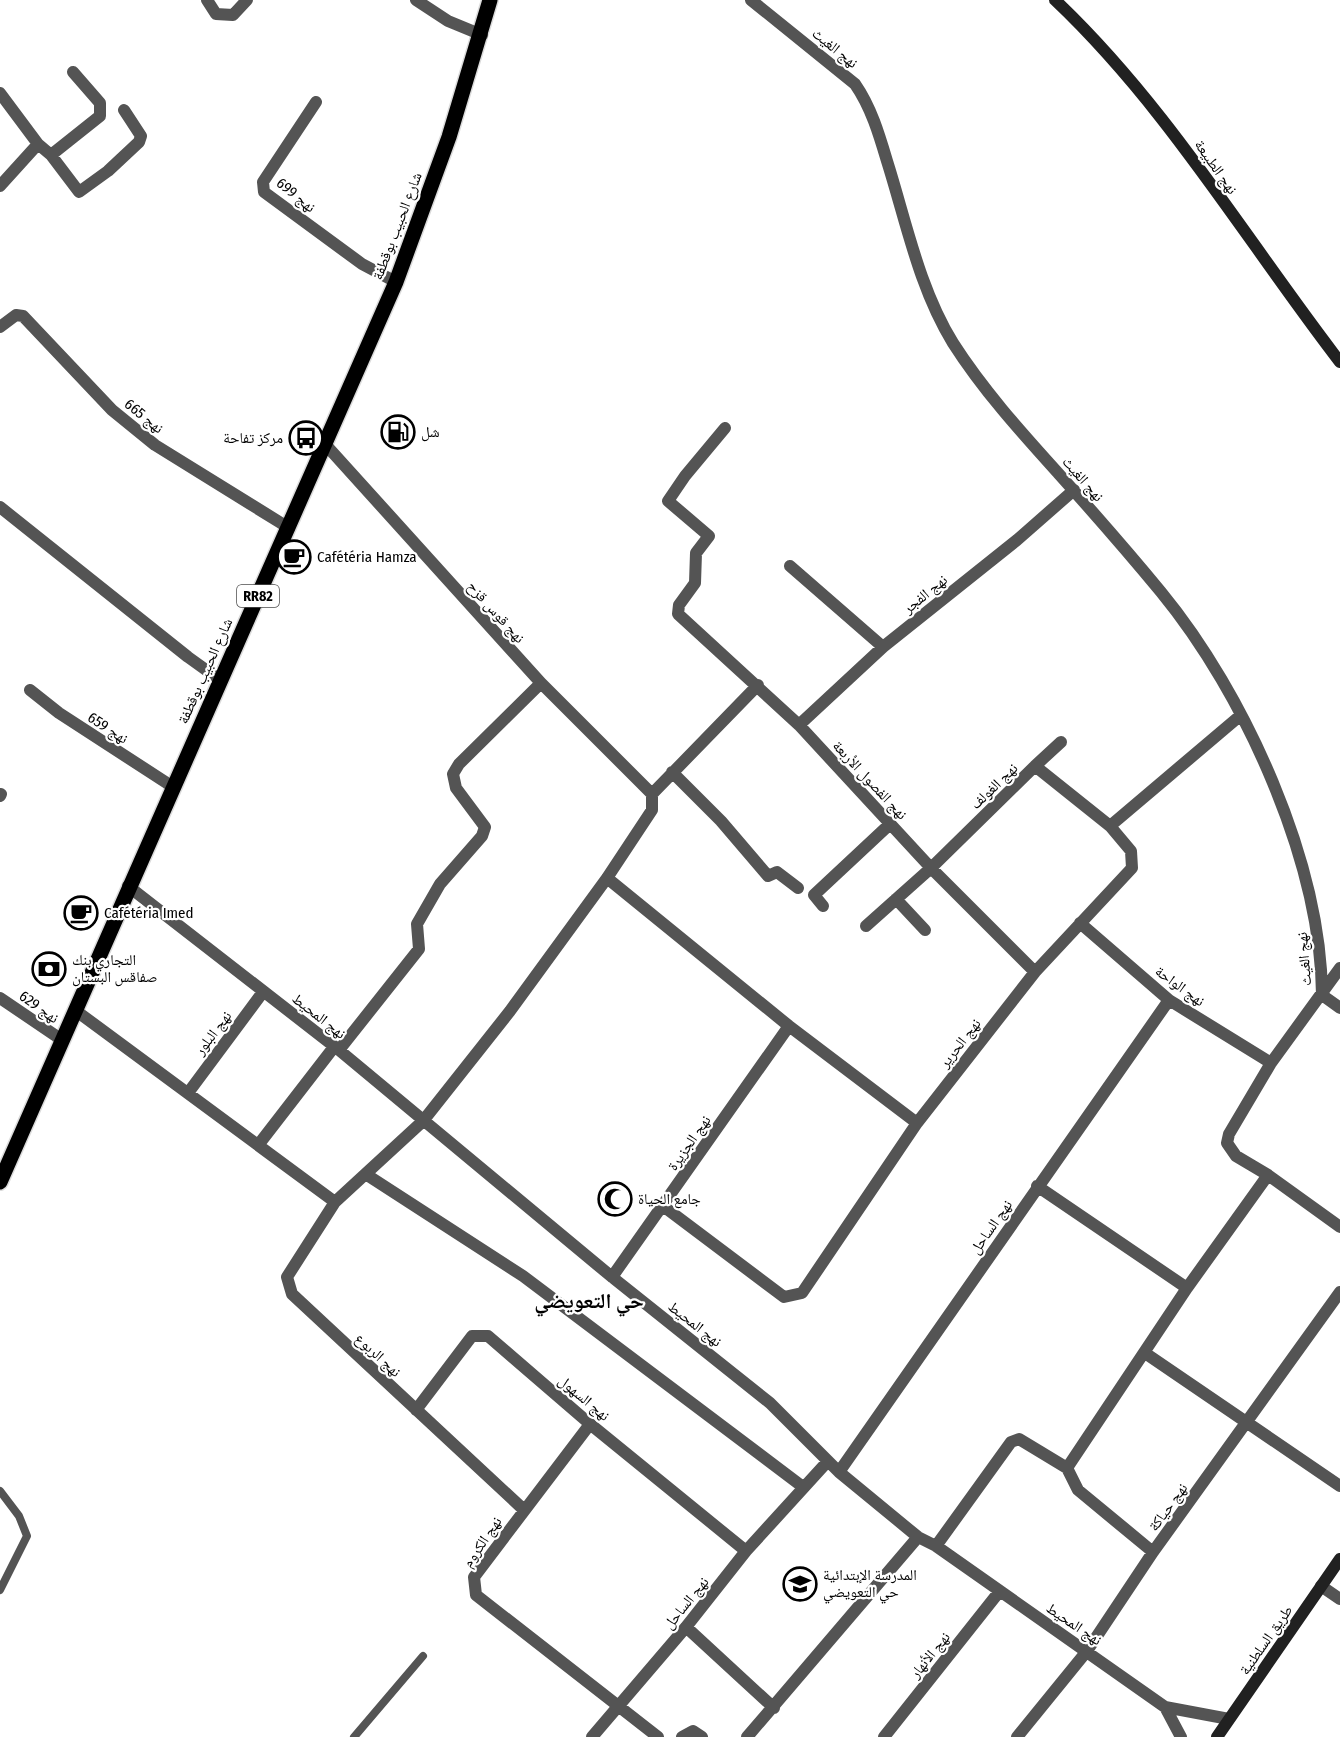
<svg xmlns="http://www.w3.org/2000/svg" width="1340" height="1737" viewBox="0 0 1340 1737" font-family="'Fira Sans Condensed','Noto Naskh Arabic',sans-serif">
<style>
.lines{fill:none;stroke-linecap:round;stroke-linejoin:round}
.primary-casing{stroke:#dbdbdb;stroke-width:18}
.lane{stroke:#545454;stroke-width:8}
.street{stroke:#545454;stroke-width:12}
.secondary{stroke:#212121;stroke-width:12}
.primary{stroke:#000;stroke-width:15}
.labels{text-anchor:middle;stroke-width:4.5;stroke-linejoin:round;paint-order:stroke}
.shield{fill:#fff;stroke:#4c4c4c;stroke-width:1.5}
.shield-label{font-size:14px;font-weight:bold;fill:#000}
.street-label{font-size:15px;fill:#000;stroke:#fff}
.poi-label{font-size:15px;fill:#000;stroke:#fff;text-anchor:start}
.district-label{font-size:21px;font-weight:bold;fill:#000;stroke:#fff}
</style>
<rect width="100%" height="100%" fill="#fff"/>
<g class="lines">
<!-- primary casing -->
<g class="primary-casing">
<path id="primary" d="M0,1182L396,282L449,137L490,0"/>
</g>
<!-- lane -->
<path class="lane" d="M0,1491L19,1516L27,1536L0,1590
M354,1737L423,1656"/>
<!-- street -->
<path class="street" d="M207,0L216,14L233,15L247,0
M416,0L448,21L482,35
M751,0L855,84C871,107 879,134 887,161C906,221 919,288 953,343C983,390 1021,432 1058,473C1093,512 1128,552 1161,592C1245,694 1321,862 1322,995L1340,1008
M0,93L38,144L0,186
M316,102L263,182L264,192L362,264L396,282
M38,144L51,155L79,192L108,171L139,142L141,136L124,110
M51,155L100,116V103L73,72
M0,327L16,315L23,316L112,410L155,445L289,528
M725,428L685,476L668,501L709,536L696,553L695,583L679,605L678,614L799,725L931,868L1035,972
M325,444L541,683L652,794
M0,507L188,657L220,680
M790,566L883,647
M30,690L59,713L173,787
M799,725L883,647L1017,540L1074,490
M1035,766L1061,742
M672,772L721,821L768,876L777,872L798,888
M0,796L1,794
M607,878L789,1026L917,1123
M128,886L339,1050L612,1277L770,1403L839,1472L918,1537L936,1546L1165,1707L1229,1719
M896,899L925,930
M823,906L814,895L890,824
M1080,923L1169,1000L1271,1063
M866,926L931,868L1035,766L1110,826
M1340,968L1271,1063L1229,1134L1227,1143L1236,1156L1268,1175L1340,1227
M0,998L62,1040
M75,1010L335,1202
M339,1050L419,949L417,924L440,884L482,836L485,827L456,788L453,774L459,764L541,683
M188,1093L263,992
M259,1144L334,1047
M367,1175L523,1276L803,1487
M1037,1186L1187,1288
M663,1206L784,1297L802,1293L917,1123L1035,972L1132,868L1131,851L1110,826L1241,715
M612,1277L789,1026
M1145,1353L1340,1486
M416,1410L472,1336H488L590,1424L746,1551
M590,1424L474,1577L476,1595L658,1737
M1067,1468L1187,1288L1268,1175
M839,1472L1169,1000
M523,1509L292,1294L287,1277L335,1202L423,1121L510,1011L607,878L652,810V794L758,685
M936,1546L1011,1442L1019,1439L1067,1468L1078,1490L1153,1552
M1321,1586L1340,1599
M686,1627L774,1708
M1165,1707L1181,1737
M592,1737L686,1627L746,1551L828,1461
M682,1737L693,1731L702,1737
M747,1737L918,1537
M884,1737L999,1592
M1017,1737L1087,1651L1153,1552L1340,1292"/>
<!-- secondary -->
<path class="secondary" d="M1055,0C1167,106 1246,240 1340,362
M1217,1737L1340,1559"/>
<!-- primary -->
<use href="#primary" class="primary"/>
</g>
<!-- icons -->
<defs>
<g id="fuel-ring" transform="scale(1.725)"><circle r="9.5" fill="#fff" stroke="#000" stroke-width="1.5"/><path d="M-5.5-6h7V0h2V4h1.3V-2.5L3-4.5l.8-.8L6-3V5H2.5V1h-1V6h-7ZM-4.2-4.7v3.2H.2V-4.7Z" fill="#000"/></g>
<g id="bus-ring" transform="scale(1.725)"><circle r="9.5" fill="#fff" stroke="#000" stroke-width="1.5"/><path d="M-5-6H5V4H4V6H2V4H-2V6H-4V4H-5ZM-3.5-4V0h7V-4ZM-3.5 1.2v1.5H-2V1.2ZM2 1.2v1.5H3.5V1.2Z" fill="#000"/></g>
<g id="cafe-ring" transform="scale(1.725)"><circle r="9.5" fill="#fff" stroke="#000" stroke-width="1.5"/><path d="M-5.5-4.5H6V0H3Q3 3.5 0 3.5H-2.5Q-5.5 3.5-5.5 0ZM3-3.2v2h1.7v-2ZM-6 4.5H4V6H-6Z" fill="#000"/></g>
<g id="bank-ring" transform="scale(1.725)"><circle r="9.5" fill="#fff" stroke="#000" stroke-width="1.5"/><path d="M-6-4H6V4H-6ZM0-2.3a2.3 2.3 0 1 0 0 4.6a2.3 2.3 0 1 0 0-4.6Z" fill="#000"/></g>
<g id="mosque-ring" transform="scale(1.725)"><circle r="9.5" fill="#fff" stroke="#000" stroke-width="1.5"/><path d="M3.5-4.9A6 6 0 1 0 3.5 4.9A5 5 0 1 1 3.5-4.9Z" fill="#000"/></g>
<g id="school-ring" transform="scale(1.725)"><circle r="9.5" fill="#fff" stroke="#000" stroke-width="1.5"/><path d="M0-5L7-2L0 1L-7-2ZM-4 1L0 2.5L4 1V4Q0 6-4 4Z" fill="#000"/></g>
</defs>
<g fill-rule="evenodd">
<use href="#fuel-ring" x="398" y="432"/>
<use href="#bus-ring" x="306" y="438"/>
<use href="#cafe-ring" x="294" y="557"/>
<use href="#cafe-ring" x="81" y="913"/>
<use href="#bank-ring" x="49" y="969"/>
<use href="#mosque-ring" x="615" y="1199"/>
<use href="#school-ring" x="800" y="1584"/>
</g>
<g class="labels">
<!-- shield labels -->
<rect class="shield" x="237" y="585" width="42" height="22" rx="4.5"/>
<g class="shield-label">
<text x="258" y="601">RR82</text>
</g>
<!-- street labels -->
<g class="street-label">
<text transform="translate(835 48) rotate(39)" y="5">نهج الغيث</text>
<text transform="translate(1216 167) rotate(55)" y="5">نهج الطبيعة</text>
<text transform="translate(296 195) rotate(39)" y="5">نهج 699</text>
<text transform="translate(397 226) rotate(-69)" y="5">شارع الحبيب بوقطفة</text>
<text transform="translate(144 416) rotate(39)" y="5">نهج 665</text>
<text transform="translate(1083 479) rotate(49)" y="5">نهج الغيث</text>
<text transform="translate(925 594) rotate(-39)" y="5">نهج الفجر</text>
<text transform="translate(496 612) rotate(48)" y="5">نهج قوس قزح</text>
<text transform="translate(205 671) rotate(-66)" y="5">شارع الحبيب بوقطفة</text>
<text transform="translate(108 728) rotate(33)" y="5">نهج 659</text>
<text transform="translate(870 780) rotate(47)" y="5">نهج الفصول الأربعة</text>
<text transform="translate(994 786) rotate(-44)" y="5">نهج الغولف</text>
<text transform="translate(1304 959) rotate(-95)" y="5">نهج الغيث</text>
<text transform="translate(1180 986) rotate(36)" y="5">نهج الواحة</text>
<text transform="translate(39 1007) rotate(35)" y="5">نهج 629</text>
<text transform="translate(319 1016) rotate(38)" y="5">نهج المحيط</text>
<text transform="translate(213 1033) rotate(-53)" y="5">نهج البلور</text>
<text transform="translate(960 1043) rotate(-52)" y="5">نهج الحرير</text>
<text transform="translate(689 1143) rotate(-55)" y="5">نهج الجزيرة</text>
<text transform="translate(991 1227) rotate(-55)" y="5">نهج الساحل</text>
<text transform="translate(695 1324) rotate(38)" y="5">نهج المحيط</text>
<text transform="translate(378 1355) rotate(43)" y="5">نهج الربوع</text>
<text transform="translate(584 1398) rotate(40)" y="5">نهج السهول</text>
<text transform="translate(1168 1507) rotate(-54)" y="5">نهج حياكة</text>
<text transform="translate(482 1542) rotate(-56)" y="5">نهج الكروم</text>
<text transform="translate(686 1603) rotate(-51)" y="5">نهج الساحل</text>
<text transform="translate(1074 1624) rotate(34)" y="5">نهج المحيط</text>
<text transform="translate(1266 1640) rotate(-55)" y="5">طريق السلطنية</text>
<text transform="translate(930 1655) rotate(-51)" y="5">نهج الأنهار</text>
</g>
<!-- poi labels -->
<g class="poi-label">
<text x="421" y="437">شل</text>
<text x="283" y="443" text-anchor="end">مركز تفاحة</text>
<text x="317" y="562">Cafétéria Hamza</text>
<text x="104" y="918">Cafétéria Imed</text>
<text x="72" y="965">التجاري بنك<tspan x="72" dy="17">صفاقس البستان</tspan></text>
<text x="638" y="1204">جامع الحياة</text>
<text x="823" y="1580">المدرسة الإبتدائية<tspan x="823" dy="17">حي التعويضي</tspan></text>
</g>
<!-- district labels -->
<g class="district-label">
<text x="589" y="1308">حي التعويضي</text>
</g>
</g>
</svg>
